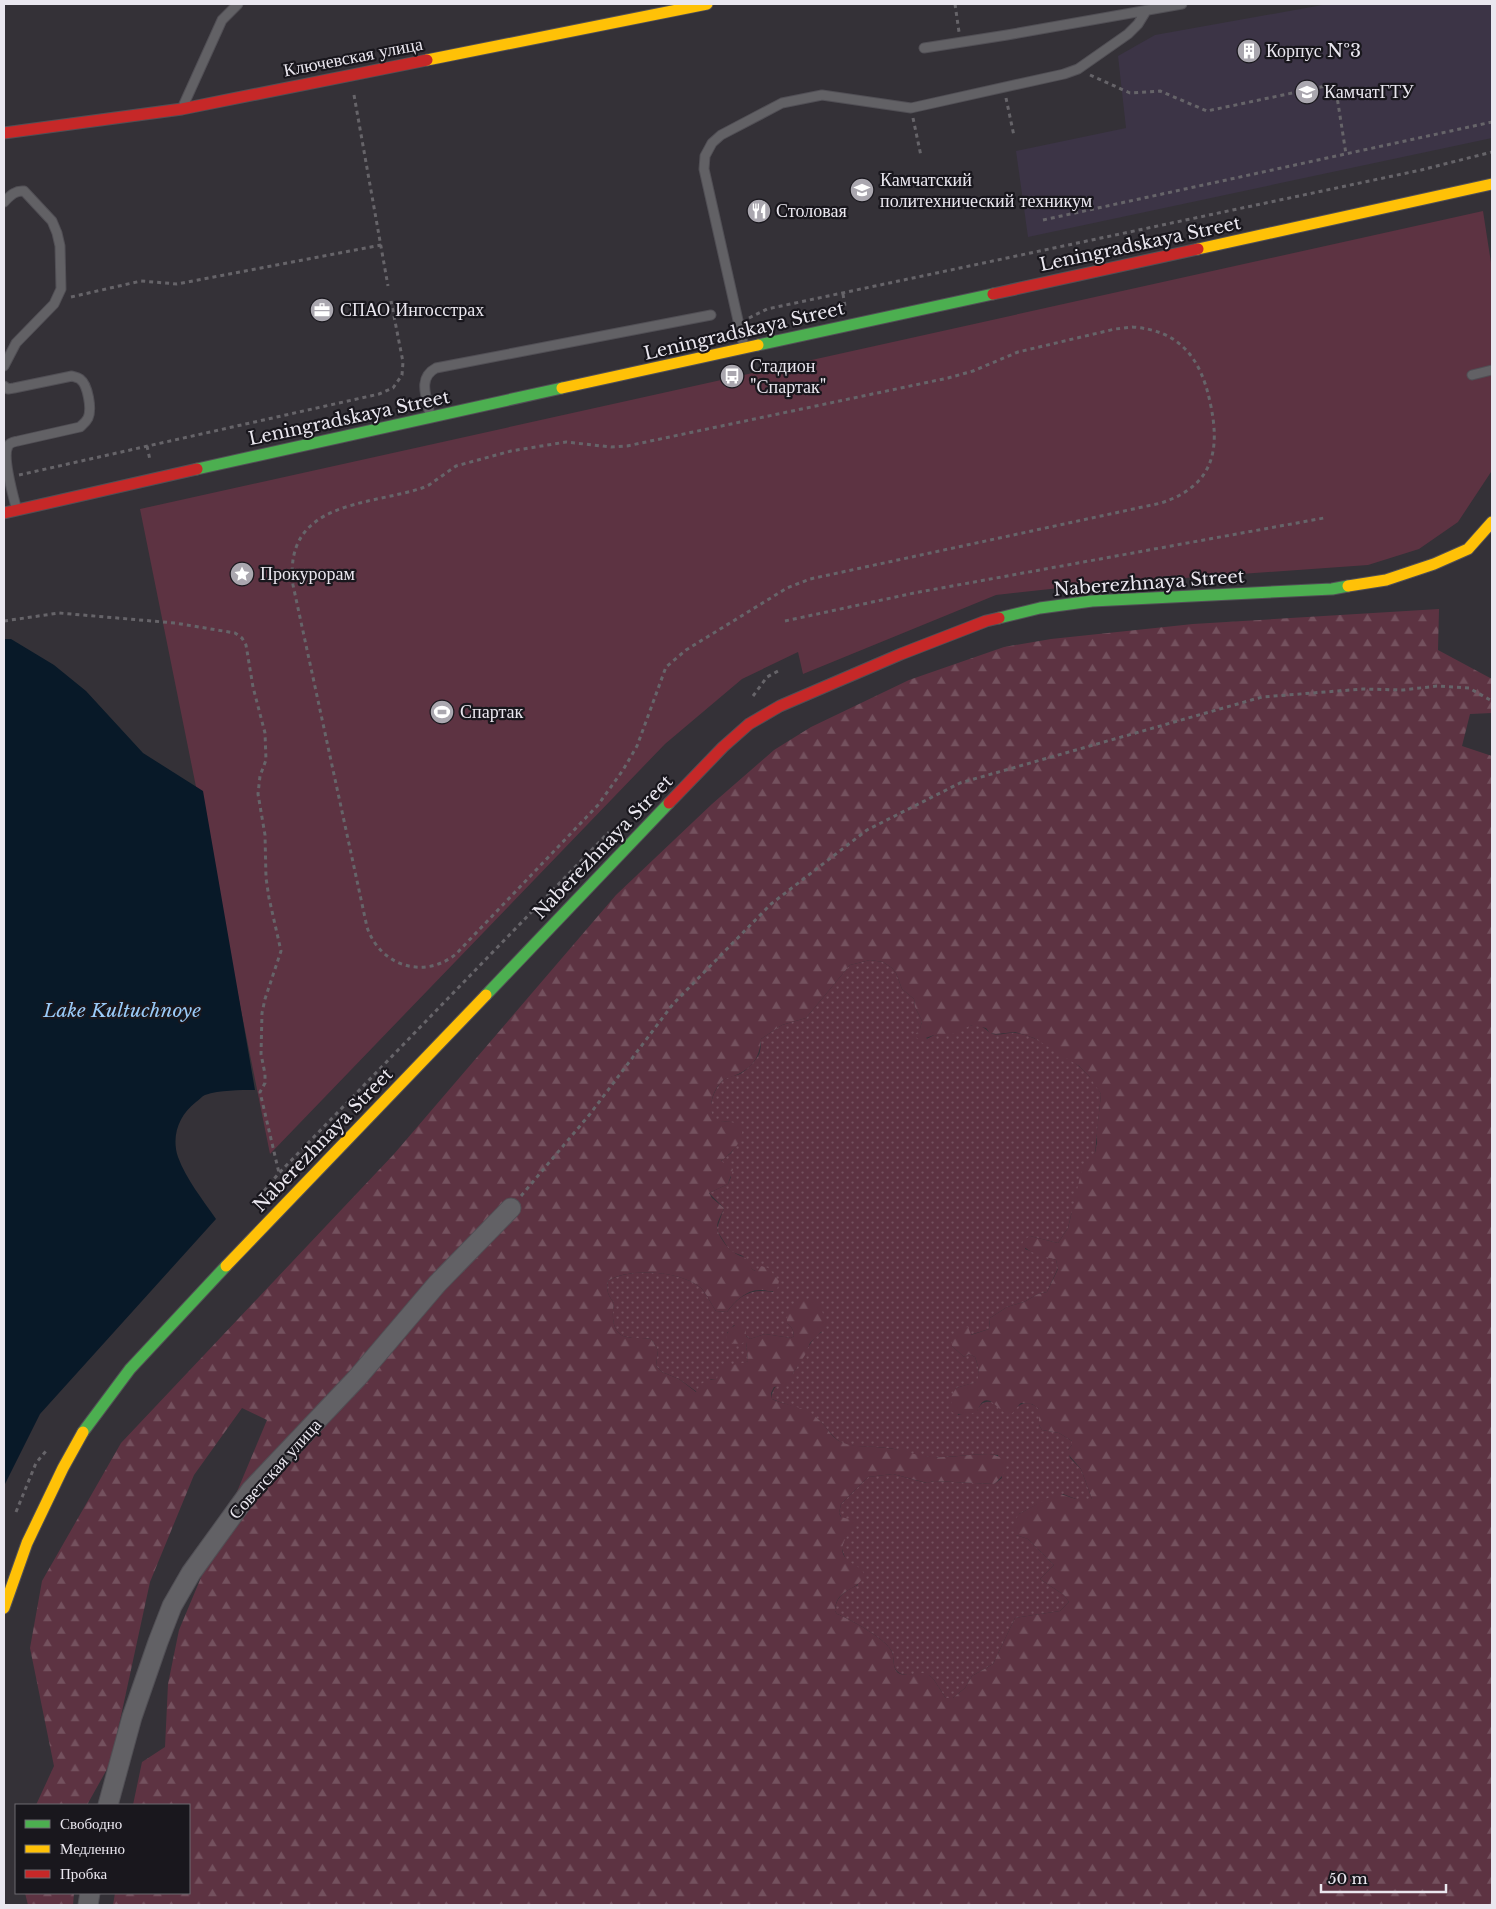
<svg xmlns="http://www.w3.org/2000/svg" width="1496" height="1909" viewBox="0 0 1496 1909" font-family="'Libre Baskerville',serif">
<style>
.built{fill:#3c3446}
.green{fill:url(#green-dots)}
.forest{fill:url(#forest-firs);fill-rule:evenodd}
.pitch{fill:#5d3342}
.water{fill:#081928}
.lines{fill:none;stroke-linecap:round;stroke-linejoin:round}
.lane-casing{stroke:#514f55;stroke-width:11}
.street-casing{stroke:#514f55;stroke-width:21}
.fast-casing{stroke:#514f55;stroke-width:13}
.slow-casing{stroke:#514f55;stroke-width:13}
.jam-casing{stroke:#514f55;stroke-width:13}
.path{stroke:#666469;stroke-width:3;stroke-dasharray:4 4;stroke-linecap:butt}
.lane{stroke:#626165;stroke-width:9}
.street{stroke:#626165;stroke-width:19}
.fast{stroke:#4caf50;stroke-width:11}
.slow{stroke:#ffc107;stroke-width:11}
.jam{stroke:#c62828;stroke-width:11}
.labels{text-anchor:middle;stroke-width:4.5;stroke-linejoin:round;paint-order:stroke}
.poi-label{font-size:18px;fill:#eae7ef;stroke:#19171d;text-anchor:start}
.street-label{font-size:18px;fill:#eae7ef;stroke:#19171d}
.water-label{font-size:19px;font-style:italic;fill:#9acaf7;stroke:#19171d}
</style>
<defs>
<pattern id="green-dots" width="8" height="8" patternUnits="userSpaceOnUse" patternTransform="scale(1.25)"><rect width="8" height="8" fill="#5d3342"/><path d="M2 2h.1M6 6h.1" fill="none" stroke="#74515e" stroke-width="1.8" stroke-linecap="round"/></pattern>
<pattern id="forest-firs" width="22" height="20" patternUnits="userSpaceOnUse" patternTransform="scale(1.25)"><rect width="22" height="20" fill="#5d3342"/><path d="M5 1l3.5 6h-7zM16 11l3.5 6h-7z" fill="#74515e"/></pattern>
</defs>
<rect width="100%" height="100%" fill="#343137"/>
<!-- built -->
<path class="built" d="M1328,4H1492V138L1028,237L1016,151L1126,128L1118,56L1155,35Z"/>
<!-- green -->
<path class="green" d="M870,960L883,962L892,968L896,973L902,989L914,999L915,1007L922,1021L920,1029L927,1039L934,1035C952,1039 958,1026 973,1025C983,1024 986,1031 993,1034C1001,1036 1009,1032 1016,1033C1038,1036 1074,1059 1088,1075C1093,1080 1097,1087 1101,1094L1095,1153L1071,1215L1068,1228L1058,1243L1030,1236L1025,1249L1056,1260L1058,1268L1047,1292L1038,1294L1024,1302L1007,1307L990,1318L989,1329L970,1335L952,1346L964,1357L969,1354L975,1357C978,1366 981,1374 977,1382L956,1388L954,1393L958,1415L977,1411C984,1393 1002,1406 1014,1411C1020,1401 1031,1401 1039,1409V1425L1042,1430L1059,1433L1072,1441V1445L1068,1450L1070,1458L1081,1469L1092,1499H1076L1063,1494L1036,1505L1019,1514L1016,1535L1028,1539L1054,1565L1040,1579L1064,1595L1069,1602L1060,1611L1015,1618L993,1664L972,1676L965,1688L953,1698H946C942,1693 934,1678 930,1676C920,1670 906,1680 897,1671C892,1667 895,1656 891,1650C884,1638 850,1619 837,1614L835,1611C836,1596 845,1591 858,1585C855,1578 842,1553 842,1548C842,1537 847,1524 839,1513L841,1504L868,1477L893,1474L926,1483L934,1481L994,1484L1002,1478L998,1455C975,1452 955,1458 932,1457C924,1457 914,1456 906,1453C899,1451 894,1448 887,1448C874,1446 858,1448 845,1444C831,1439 826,1424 814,1416C801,1407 786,1405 772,1399C771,1383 785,1384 793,1373C802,1361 809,1339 822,1332L787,1323C792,1327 793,1329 794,1336L791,1338L765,1334L750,1339L734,1325L727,1333L746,1342L748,1361L717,1379H711L697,1392L679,1379L662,1372L656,1366L658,1350L651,1339C643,1337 634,1339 627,1337C611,1334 612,1315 614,1303C608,1295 606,1291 608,1281C629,1267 682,1271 701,1288C707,1294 711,1304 716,1311L727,1312C739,1295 752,1288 773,1292L776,1277L759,1270L755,1271L752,1269L743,1256L732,1252L728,1248L718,1232L717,1228L724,1208L709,1193L728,1184L731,1177L721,1161L731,1153L739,1142L731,1122L715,1121C706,1110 713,1091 722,1081C726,1077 734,1076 740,1074C746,1071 759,1058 760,1051C761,1047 761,1043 761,1039L782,1025L806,1018L850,965Z"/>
<!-- forest -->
<path class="forest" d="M1439,609L1438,650L1492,679V713L1470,714L1462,746L1492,756V1905H113L115,1893H189V1805H133L142,1762L165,1747L168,1684L179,1630L267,1420L242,1408L194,1475L150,1582L111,1762L87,1805H36L54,1766L30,1648L42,1581L121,1443L394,1154L616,895L712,804L774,750L811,727L909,680L1004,647L1051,639L1193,624ZM870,960L883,962L892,968L896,973L902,989L914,999L915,1007L922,1021L920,1029L914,1036L920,1040L934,1035L942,1037L950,1035L972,1025L986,1028L990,1033L996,1034L1015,1032L1034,1038L1079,1066L1089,1076L1101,1094L1097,1131V1143L1095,1153L1082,1169L1068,1228L1058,1243L1030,1236L1024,1240L1022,1244C1029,1254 1045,1256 1056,1260L1058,1269L1047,1292L1038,1294L1024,1302L1007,1307L990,1318L989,1329L971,1335L968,1327L957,1329L951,1338L952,1346L964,1357L969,1354L975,1357C978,1366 981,1374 976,1382L956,1388L951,1397L952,1412C961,1417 968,1414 977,1412C987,1383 1000,1417 1010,1414C1015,1413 1017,1406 1021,1403L1032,1404L1039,1409V1425L1042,1430L1059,1433L1072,1441V1445L1068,1450V1454L1081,1469L1092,1499H1076L1057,1493L1019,1514C1014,1520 1014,1528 1016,1535L1028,1539L1054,1565L1040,1579L1064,1595L1069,1602L1060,1611L1015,1618L993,1664L972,1676L965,1688L953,1698H946C942,1693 934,1678 930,1676C921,1668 907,1680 897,1672C892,1667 895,1656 891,1650C884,1638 850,1619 837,1614L835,1611C836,1586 859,1593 864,1574C862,1568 858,1567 853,1564C833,1552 845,1538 856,1525L853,1520L841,1517L839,1513L841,1504L868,1477L893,1474L927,1483L934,1481L994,1484C1009,1472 1012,1457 989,1454C970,1454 951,1458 932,1457C915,1456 902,1449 887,1448C872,1446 855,1448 841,1442C831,1438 826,1425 817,1418C805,1406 787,1406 772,1399L771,1393L774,1387L785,1385L805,1355L810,1343L825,1328C824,1315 823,1305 811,1298C798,1301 786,1307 787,1323C792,1327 793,1329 794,1336L791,1338L765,1334L750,1339L746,1336V1327L739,1323L729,1329L726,1338C732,1346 737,1344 746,1342L748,1361C739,1366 728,1363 719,1367L717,1379C707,1379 701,1382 696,1392L679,1379L662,1372L656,1366L658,1350L651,1339C643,1337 634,1339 627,1337C611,1334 612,1315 614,1303C608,1295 606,1291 608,1281C628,1267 682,1271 701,1288C707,1294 711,1304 716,1311L727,1312C734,1302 747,1289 761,1290C767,1290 771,1293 777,1290L779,1281L768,1268L761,1266L755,1271L752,1269C745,1252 743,1260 732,1251C727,1248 717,1234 717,1227C717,1221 722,1214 724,1208L712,1198L709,1193L728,1184L733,1169L721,1161C730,1155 754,1132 735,1123C729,1121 722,1122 715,1120C707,1110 712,1091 722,1081C725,1078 732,1077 736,1075C753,1068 760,1056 761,1039L782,1025L806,1018L850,965Z
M25,1893H74L73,1905H28Z"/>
<!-- pitch -->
<path class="pitch" d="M1483,211L1492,269V467L1491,472L1458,522L1419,549L1368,565L1087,585L996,595L803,674L798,652L742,679L665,744L270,1154L140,509Z"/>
<!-- water -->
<path class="water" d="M4,639H11L54,665L86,691L143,753L203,791L255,1090C239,1090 220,1090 205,1095C202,1096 199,1100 196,1102C179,1115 171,1136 178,1157C186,1179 203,1200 216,1219L40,1414L4,1486Z"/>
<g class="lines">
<!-- lane casing -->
<g class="lane-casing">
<path id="lane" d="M924,48L1007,35L1182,4
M184,104L222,20L238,4
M4,202C10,196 15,190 24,191L52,221L57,233L60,246L61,289L54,304L16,343L4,366
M744,347L704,169L705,156L712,143L721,135L782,103L822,95L911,108L1064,74L1078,69L1128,34L1138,24L1146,11
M1472,375L1492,370
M4,386L8,389L14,388L72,376C74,377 77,377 80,379C88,385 92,409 88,418C86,422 83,424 80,427L18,441C14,442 10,442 8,446C2,457 13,495 16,507
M430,415C427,398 417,378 436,368L711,315"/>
</g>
<!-- street casing -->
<g class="street-casing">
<path id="street" d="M108,1805L132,1717L158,1642L172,1606L191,1573L251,1490L357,1378L437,1284L511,1208
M88,1905L90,1893"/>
</g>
<!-- fast casing -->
<g class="fast-casing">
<path id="fast" d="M758,345L993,294
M197,469L562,388
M999,618L1040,608L1092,601L1332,589L1348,586
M486,995L669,803
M83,1432L130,1369L226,1266"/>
</g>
<!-- slow casing -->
<g class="slow-casing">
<path id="slow" d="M427,60L707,4
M1198,249L1492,184
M562,388L758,345
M1348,586L1386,580L1434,564L1468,549L1492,522
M226,1266L486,995
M4,1608L27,1543L63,1468L83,1432"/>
</g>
<!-- jam casing -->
<g class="jam-casing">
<path id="jam" d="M4,133L182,109L427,60
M993,294L1198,249
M4,513L197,469
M669,803L723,747L749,724L780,706L901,654L986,621L999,618"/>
</g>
<!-- path -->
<path class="path" d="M955,4L959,32
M1090,75L1130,93L1160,91L1207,111L1335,84L1346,154
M354,95L388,286
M1006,98L1014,136
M913,118L921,156
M1043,220L1492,122
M843,294L845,306
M71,297L141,281L177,284L381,245
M749,318L767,309L1421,170L1492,152
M1132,327C1180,330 1201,359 1210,402C1221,451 1213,486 1161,503L810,579L787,588L686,650L666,667L637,746L623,770L598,805L456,954C424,980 380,966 367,927L293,585C283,501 367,506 422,488L429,485L456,466L511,451L566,442L611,447L627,446L948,378L973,371L1018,352L1115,329Z
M147,446L150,460
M19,475L379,394L393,388L402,375L403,362L391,301
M4,621L59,613L175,623L235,633L242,638L246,645L253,687L265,733L266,760L260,776L258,794L265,835L266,878L269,898L281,951L265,999L262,1013L261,1054L265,1074V1083L260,1092L279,1173
M785,621L914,593L1324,518
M753,696L767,677L780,670
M521,1196L590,1114L673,1004L771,904L867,830L960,783L1262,697L1363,689L1403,690L1437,686L1469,688L1492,701
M259,1197L279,1173L609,832
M16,1512L36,1463L46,1451"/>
<!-- lane -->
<use href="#lane" class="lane"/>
<!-- street -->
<use href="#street" class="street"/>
<!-- fast -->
<use href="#fast" class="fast"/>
<!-- slow -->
<use href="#slow" class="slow"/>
<!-- jam -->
<use href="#jam" class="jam"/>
</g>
<!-- icons -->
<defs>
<g id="building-disc" transform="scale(1.25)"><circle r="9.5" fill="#aaa7af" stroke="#19171d"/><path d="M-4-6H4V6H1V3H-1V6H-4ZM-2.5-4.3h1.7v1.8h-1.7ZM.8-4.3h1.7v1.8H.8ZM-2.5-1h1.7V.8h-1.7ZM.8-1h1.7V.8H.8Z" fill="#fff"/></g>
<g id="university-disc" transform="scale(1.25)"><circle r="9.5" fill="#aaa7af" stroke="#19171d"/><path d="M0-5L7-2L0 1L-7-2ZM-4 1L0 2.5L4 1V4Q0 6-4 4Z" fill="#fff"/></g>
<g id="restaurant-disc" transform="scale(1.25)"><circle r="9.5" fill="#aaa7af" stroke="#19171d"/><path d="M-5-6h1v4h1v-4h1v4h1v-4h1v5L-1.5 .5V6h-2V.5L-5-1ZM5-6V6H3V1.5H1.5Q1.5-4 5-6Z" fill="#fff"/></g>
<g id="office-disc" transform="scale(1.25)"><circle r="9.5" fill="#aaa7af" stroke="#19171d"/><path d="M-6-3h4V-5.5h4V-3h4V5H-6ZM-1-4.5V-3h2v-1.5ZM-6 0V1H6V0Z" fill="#fff"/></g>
<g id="bus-disc" transform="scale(1.25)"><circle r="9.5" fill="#aaa7af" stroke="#19171d"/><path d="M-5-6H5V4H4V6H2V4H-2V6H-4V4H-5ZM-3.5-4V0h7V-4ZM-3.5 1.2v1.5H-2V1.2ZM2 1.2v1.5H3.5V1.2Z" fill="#fff"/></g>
<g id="sight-disc" transform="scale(1.25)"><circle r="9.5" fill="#aaa7af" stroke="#19171d"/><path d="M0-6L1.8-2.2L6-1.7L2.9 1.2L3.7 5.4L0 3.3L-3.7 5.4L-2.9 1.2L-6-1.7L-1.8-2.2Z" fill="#fff"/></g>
<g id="stadium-disc" transform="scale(1.25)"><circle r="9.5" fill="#aaa7af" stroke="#19171d"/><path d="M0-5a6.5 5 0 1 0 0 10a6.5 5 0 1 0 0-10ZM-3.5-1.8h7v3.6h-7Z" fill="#fff"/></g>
</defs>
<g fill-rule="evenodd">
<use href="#building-disc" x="1249" y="51"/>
<use href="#university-disc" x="1307" y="92"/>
<use href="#university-disc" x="862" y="190"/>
<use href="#restaurant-disc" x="759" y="211"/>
<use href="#office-disc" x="322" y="310"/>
<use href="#bus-disc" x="732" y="376"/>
<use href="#sight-disc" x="242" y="574"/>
<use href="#stadium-disc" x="442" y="712"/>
</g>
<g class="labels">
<!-- poi labels -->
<g class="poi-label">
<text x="1266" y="57">Корпус №3</text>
<text x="1324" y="98">КамчатГТУ</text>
<text x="880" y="186">Камчатский<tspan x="880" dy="21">политехнический техникум</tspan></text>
<text x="776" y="217">Столовая</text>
<text x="340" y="316">СПАО Ингосстрах</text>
<text x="750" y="372">Стадион<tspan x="750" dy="21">"Спартак"</tspan></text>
<text x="260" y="580">Прокурорам</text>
<text x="460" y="718">Спартак</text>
</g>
<!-- street labels -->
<g class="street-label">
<text transform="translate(353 57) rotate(-11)" y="6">Ключевская улица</text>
<text transform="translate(1140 244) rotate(-12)" y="6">Leningradskaya Street</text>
<text transform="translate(744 331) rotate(-13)" y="6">Leningradskaya Street</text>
<text transform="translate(349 418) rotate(-12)" y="6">Leningradskaya Street</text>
<text transform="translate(1149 583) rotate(-4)" y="6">Naberezhnaya Street</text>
<text transform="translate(603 847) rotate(-46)" y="6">Naberezhnaya Street</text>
<text transform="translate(323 1140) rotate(-46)" y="6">Naberezhnaya Street</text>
<text transform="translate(275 1469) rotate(-48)" y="6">Советская улица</text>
</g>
<!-- water labels -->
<g class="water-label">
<text x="122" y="1017">Lake Kultuchnoye</text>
</g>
</g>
<!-- border -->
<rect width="1496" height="1909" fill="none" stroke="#eae7ef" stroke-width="10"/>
<!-- legend -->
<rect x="15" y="1804" width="175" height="90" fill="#19171d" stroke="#6d6a71"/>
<rect x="25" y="1820" width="25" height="8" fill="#4caf50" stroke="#6d6a71"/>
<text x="60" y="1829" font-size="15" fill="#eae7ef">Свободно</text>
<rect x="25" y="1845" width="25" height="8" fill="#ffc107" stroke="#6d6a71"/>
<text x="60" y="1854" font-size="15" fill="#eae7ef">Медленно</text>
<rect x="25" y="1870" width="25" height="8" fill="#c62828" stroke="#6d6a71"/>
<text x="60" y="1879" font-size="15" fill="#eae7ef">Пробка</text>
<!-- scale -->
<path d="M1321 1884v8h125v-8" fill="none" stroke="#eae7ef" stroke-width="2.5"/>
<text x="1328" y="1884" font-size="15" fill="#eae7ef" stroke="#19171d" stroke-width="4" paint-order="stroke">50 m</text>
</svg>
